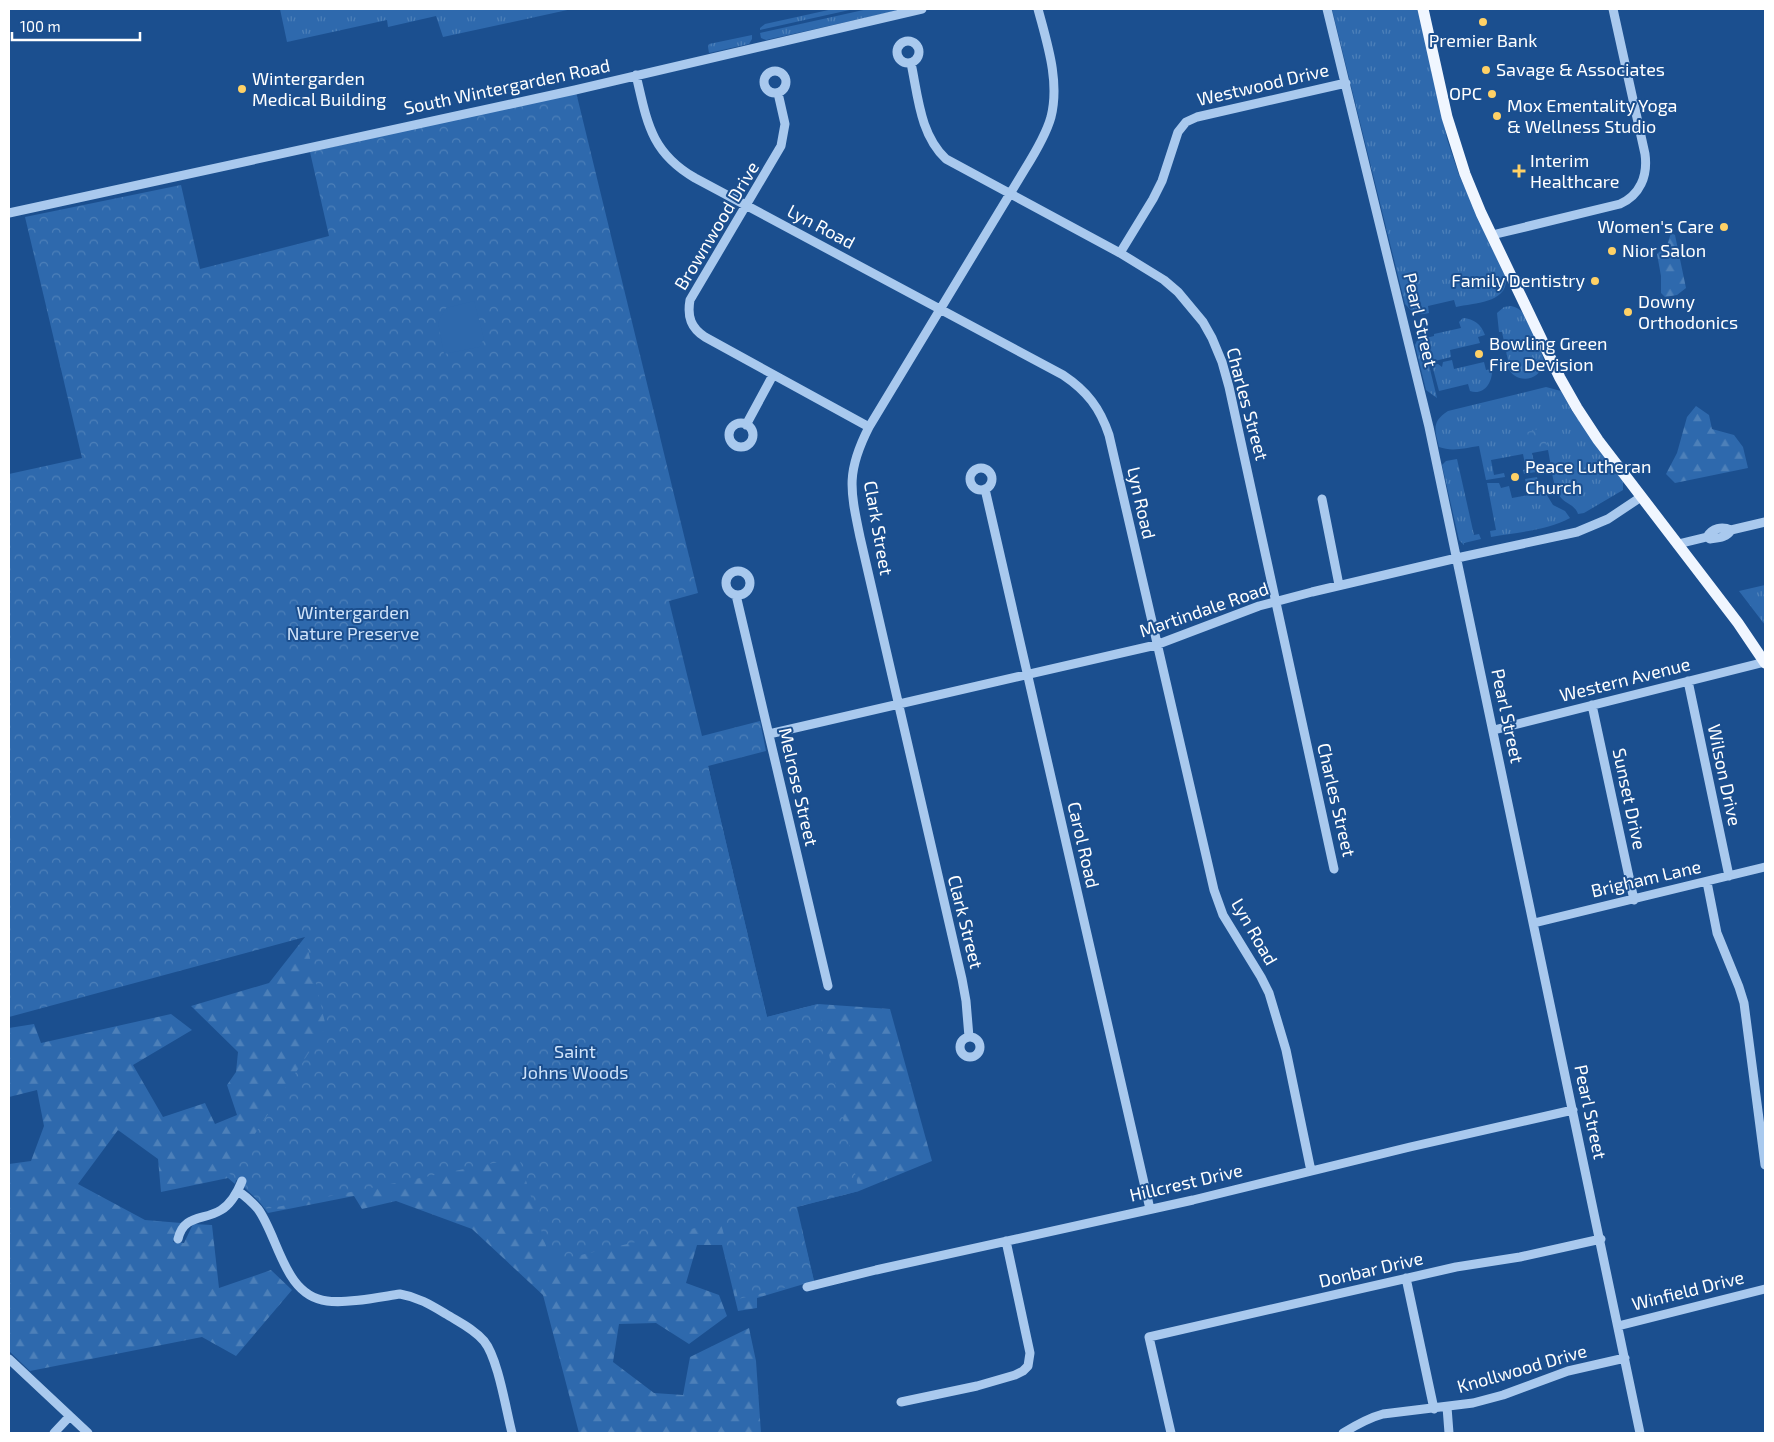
<svg xmlns="http://www.w3.org/2000/svg" width="1774" height="1442" viewBox="0 0 1774 1442" font-family="'Exo 2',sans-serif">
<style>
.grass{fill:url(#grass-tufts)}
.forest{fill:url(#forest-firs)}
.park{fill:url(#park-crowns)}
.pitch{fill:#2e69ad}
.lines{fill:none;stroke-linecap:round;stroke-linejoin:round}
.minor{stroke:#a9c9ee;stroke-width:9}
.major{stroke:#f0f6ff;stroke-width:11}
.poi-dot{fill:#ffd166;stroke:#1b4f8f;stroke-width:2}
.labels{text-anchor:middle;stroke-width:4;stroke-linejoin:round;paint-order:stroke}
.poi-label{font-size:18px;fill:#fff;stroke:#1b4f8f;text-anchor:start}
.street-label{font-size:18px;fill:#fff;stroke:#1b4f8f}
.park-label{font-size:18px;fill:#cfe3fa;stroke:#1b4f8f}
</style>
<defs>
<pattern id="grass-tufts" width="24" height="20" patternUnits="userSpaceOnUse" patternTransform="scale(1.25)"><rect width="24" height="20" fill="#2e69ad"/><path d="M3 7l-1-3M5 7V3M7 7l1-3M15 17l-1-3M17 17v-4M19 17l1-3" fill="none" stroke="#4d80b9"/></pattern>
<pattern id="forest-firs" width="22" height="20" patternUnits="userSpaceOnUse" patternTransform="scale(1.25)"><rect width="22" height="20" fill="#2e69ad"/><path d="M5 1l3.5 6h-7zM16 11l3.5 6h-7z" fill="#4d80b9"/></pattern>
<pattern id="park-crowns" width="20" height="18" patternUnits="userSpaceOnUse" patternTransform="scale(1.25)"><rect width="20" height="18" fill="#2e69ad"/><path d="M2 6a3 3 0 1 1 6 0M12 15a3 3 0 1 1 6 0" fill="none" stroke="#4d80b9"/></pattern>
</defs>
<rect width="100%" height="100%" fill="#1b4f8f"/>
<!-- grass -->
<path class="grass" d="M280,9H572L443,37L436,16L388,27L387,20L287,42Z
M833,9H854L760,30V28L765,24Z
M868,9H904L766,40L761,38L760,33Z
M1332,9H1418L1447,139L1459,175L1506,278C1508,303 1475,303 1456,307L1454,300L1428,306L1429,313C1417,316 1413,313 1405,304Z
M752,35V39L749,44L709,53L708,47L709,44Z
M1511,306C1515,307 1518,308 1521,311C1527,316 1545,357 1544,363C1539,383 1514,384 1507,366L1509,365L1502,332H1499L1497,313L1504,307Z
M1463,318C1474,319 1481,324 1485,335L1478,337L1480,343L1450,350L1451,357L1431,362L1426,338L1434,336V334L1461,328L1459,322Z
M1421,332L1437,398L1426,390L1415,345Z
M1452,360L1454,369L1484,362L1486,370L1492,369C1493,382 1484,396 1470,391L1468,384L1439,391L1432,365L1438,364L1442,367L1443,362Z
M1546,387L1561,391L1572,411L1623,482V490L1584,513L1578,514C1575,504 1564,504 1559,495C1552,483 1551,464 1548,450L1532,453L1536,472L1524,474L1523,470L1526,469L1523,454L1491,460L1494,475L1504,473L1505,477L1486,480L1479,446C1465,448 1452,452 1439,447C1435,430 1431,422 1448,411Z
M1457,459L1474,535L1479,534L1481,539L1464,543V545L1459,540L1442,465L1446,461Z
M1537,477L1540,492H1545L1553,505L1565,511L1570,518C1546,531 1517,532 1491,537L1490,531L1496,530L1487,483H1499L1501,488L1509,486L1512,498L1529,495L1525,479Z
M1765,585V625L1739,591Z"/>
<!-- forest -->
<path class="forest" d="M1671,233L1675,235L1686,288L1677,295L1665,297L1661,293V276L1657,254L1667,245Z
M1696,406L1709,415L1712,429L1734,435L1743,447L1748,468L1675,483L1666,474L1677,453L1687,417Z
M708,766L767,1017L818,1004L890,1009L932,1161L859,1191L797,1207L814,1281L757,1298V1308L738,1311L722,1245H697L686,1283L719,1295L727,1316L689,1344L656,1323L619,1324L613,1362L654,1393L683,1395L690,1357L749,1328L756,1361L761,1433H579L543,1295L472,1229L396,1201L362,1209L354,1196L268,1213L238,1174L235,1184L228,1178L161,1192L158,1159L118,1130L78,1184L145,1220L181,1223L173,1242L184,1243L193,1224L212,1225L219,1288L271,1270L292,1290L236,1356L202,1337L30,1371L9,1351V1164L31,1161L44,1126L37,1090L9,1097V1028L34,1024L41,1043L171,1014L192,1030L133,1065L163,1117L205,1103L215,1124L237,1115L227,1085L236,1072L238,1052L191,1006L269,983L305,937Z"/>
<!-- park -->
<path class="park" d="M576,92L698,593L669,601L702,736L760,721L766,751L708,766L767,1017L818,1004L859,1191L796,1207L814,1281L738,1299L721,1222L551,1262L519,1158L267,1209L229,1173L326,1027L305,937L9,1017V474L82,458L25,217L181,185L200,269L329,236L310,152Z
M1542,428L1547,445L1532,450L1527,432Z"/>
<!-- pitch -->
<path class="pitch" d="M474,301L484,339L479,347L444,354L438,322L446,308Z"/>
<g class="lines">
<!-- minor -->
<path class="minor" d="M1327,9L1429,427L1640,1433
M897 52a11 11 0 1 1 22 0a11 11 0 1 1-22 0Z
M911,63C918,96 920,135 946,159L1120,253L1164,280L1178,292L1203,322L1212,338L1222,362L1229,387L1334,869
M764 82a11 11 0 1 1 22 0a11 11 0 1 1-22 0Z
M636,75C647,121 650,152 695,178L1063,375C1087,391 1100,408 1109,435L1214,890L1223,915L1261,977L1269,993L1286,1050L1311,1171
M778,93L785,124L781,146L690,300C687,317 691,328 705,337L869,427
M9,213L575,90L922,9
M1492,235L1620,204C1640,195 1648,176 1645,154L1613,9
M1120,253L1153,199L1162,181L1178,132L1186,122L1197,117L1346,83
M729 435a12 12 0 1 1 24 0a12 12 0 1 1-24 0Z
M746,425L773,375
M970 479a11 11 0 1 1 22 0a11 11 0 1 1-22 0Z
M985,489L1150,1209
M1322,499L1339,585
M1731,530L1765,522
M1678,544L1707,537L1710,539C1717,538 1727,538 1731,530C1722,526 1712,528 1707,537
M726 583a12 12 0 1 1 24 0a12 12 0 1 1-24 0Z
M736,595L828,986
M1688,681L1729,876
M1592,705L1634,900
M1494,730L1765,662
M769,734L1156,645L1259,606L1312,592L1457,558L1577,532L1608,519L1641,497
M1707,882L1717,933L1739,987L1744,1003L1765,1165
M1534,923L1765,867
M969,1037L966,1001L962,979L860,537C850,489 846,472 869,427L1025,169C1035,153 1046,135 1051,117C1060,81 1047,43 1038,9
M960 1047a10 10 0 1 1 20 0a10 10 0 1 1-20 0Z
M238,1191C245,1196 252,1202 258,1209C279,1238 284,1296 327,1301C346,1304 380,1297 400,1294C418,1297 431,1305 446,1314C459,1322 474,1329 484,1341C498,1358 506,1410 512,1433
M178,1239C184,1214 203,1221 221,1210C231,1204 238,1191 242,1181
M1406,1278L1434,1409
M807,1287L876,1270L1193,1200L1410,1147L1573,1110
M1618,1326L1765,1289
M9,1359L88,1433
M901,1402L977,1386L1015,1375L1023,1371L1028,1366L1030,1353L1006,1241
M1447,1407L1449,1433
M54,1433L69,1417
M1171,1433L1149,1337L1456,1267L1520,1257L1601,1239
M1343,1433C1356,1425 1368,1418 1383,1414L1473,1403L1503,1395L1568,1371L1625,1358"/>
<!-- major -->
<path class="major" d="M1423,9L1447,117L1465,174L1481,213L1560,378L1577,408L1598,440L1738,623L1765,663"/>
</g>
<!-- markers -->
<g class="poi-dot">
<circle cx="1483" cy="22" r="5"/>
<circle cx="1486" cy="70" r="5"/>
<circle cx="242" cy="89" r="5"/>
<circle cx="1492" cy="94" r="5"/>
<circle cx="1497" cy="116" r="5"/>
<path d="M1516.5 163.5h5v5h5v5h-5v5h-5v-5h-5v-5h5z"/>
<circle cx="1724" cy="227" r="5"/>
<circle cx="1612" cy="251" r="5"/>
<circle cx="1595" cy="281" r="5"/>
<circle cx="1628" cy="312" r="5"/>
<circle cx="1479" cy="354" r="5"/>
<circle cx="1515" cy="477" r="5"/>
</g>
<g class="labels">
<!-- poi labels -->
<g class="poi-label">
<text x="1483" y="47" text-anchor="middle">Premier Bank</text>
<text x="1496" y="76">Savage &amp; Associates</text>
<text x="252" y="85">Wintergarden<tspan x="252" dy="21">Medical Building</tspan></text>
<text x="1482" y="100" text-anchor="end">OPC</text>
<text x="1507" y="112">Mox Ementality Yoga<tspan x="1507" dy="21">&amp; Wellness Studio</tspan></text>
<text x="1530" y="167">Interim<tspan x="1530" dy="21">Healthcare</tspan></text>
<text x="1714" y="233" text-anchor="end">Women's Care</text>
<text x="1622" y="257">Nior Salon</text>
<text x="1585" y="287" text-anchor="end">Family Dentistry</text>
<text x="1638" y="308">Downy<tspan x="1638" dy="21">Orthodonics</tspan></text>
<text x="1489" y="350">Bowling Green<tspan x="1489" dy="21">Fire Devision</tspan></text>
<text x="1525" y="473">Peace Lutheran<tspan x="1525" dy="21">Church</tspan></text>
</g>
<!-- street labels -->
<g class="street-label">
<text transform="translate(1263 85) rotate(-13)" y="6">Westwood Drive</text>
<text transform="translate(507 87) rotate(-12)" y="6">South Wintergarden Road</text>
<text transform="translate(717 226) rotate(-59)" y="6">Brownwood Drive</text>
<text transform="translate(821 227) rotate(28)" y="6">Lyn Road</text>
<text transform="translate(1420 320) rotate(77)" y="6">Pearl Street</text>
<text transform="translate(1247 404) rotate(75)" y="6">Charles Street</text>
<text transform="translate(1141 503) rotate(77)" y="6">Lyn Road</text>
<text transform="translate(878 528) rotate(80)" y="6">Clark Street</text>
<text transform="translate(1204 610) rotate(-19)" y="6">Martindale Road</text>
<text transform="translate(1625 680) rotate(-14)" y="6">Western Avenue</text>
<text transform="translate(1507 716) rotate(78)" y="6">Pearl Street</text>
<text transform="translate(1724 775) rotate(78)" y="6">Wilson Drive</text>
<text transform="translate(798 787) rotate(77)" y="6">Melrose Street</text>
<text transform="translate(1629 799) rotate(78)" y="6">Sunset Drive</text>
<text transform="translate(1336 800) rotate(77)" y="6">Charles Street</text>
<text transform="translate(1083 845) rotate(77)" y="6">Carol Road</text>
<text transform="translate(1646 879) rotate(-13)" y="6">Brigham Lane</text>
<text transform="translate(965 922) rotate(76)" y="6">Clark Street</text>
<text transform="translate(1254 932) rotate(60)" y="6">Lyn Road</text>
<text transform="translate(1590 1112) rotate(78)" y="6">Pearl Street</text>
<text transform="translate(1186 1183) rotate(-13)" y="6">Hillcrest Drive</text>
<text transform="translate(1371 1270) rotate(-13)" y="6">Donbar Drive</text>
<text transform="translate(1688 1291) rotate(-14)" y="6">Winfield Drive</text>
<text transform="translate(1522 1369) rotate(-16)" y="6">Knollwood Drive</text>
</g>
<!-- park labels -->
<g class="park-label">
<text x="353" y="619">Wintergarden<tspan x="353" dy="21">Nature Preserve</tspan></text>
<text x="575" y="1058">Saint<tspan x="575" dy="21">Johns Woods</tspan></text>
</g>
</g>
<!-- border -->
<rect width="1774" height="1442" fill="none" stroke="#ffffff" stroke-width="20"/>
<!-- scale -->
<path d="M12 32v8h128v-8" fill="none" stroke="#ffffff" stroke-width="2.5"/>
<text x="20" y="32" font-size="15" fill="#ffffff" stroke="#1b4f8f" stroke-width="4" paint-order="stroke">100 m</text>
</svg>
